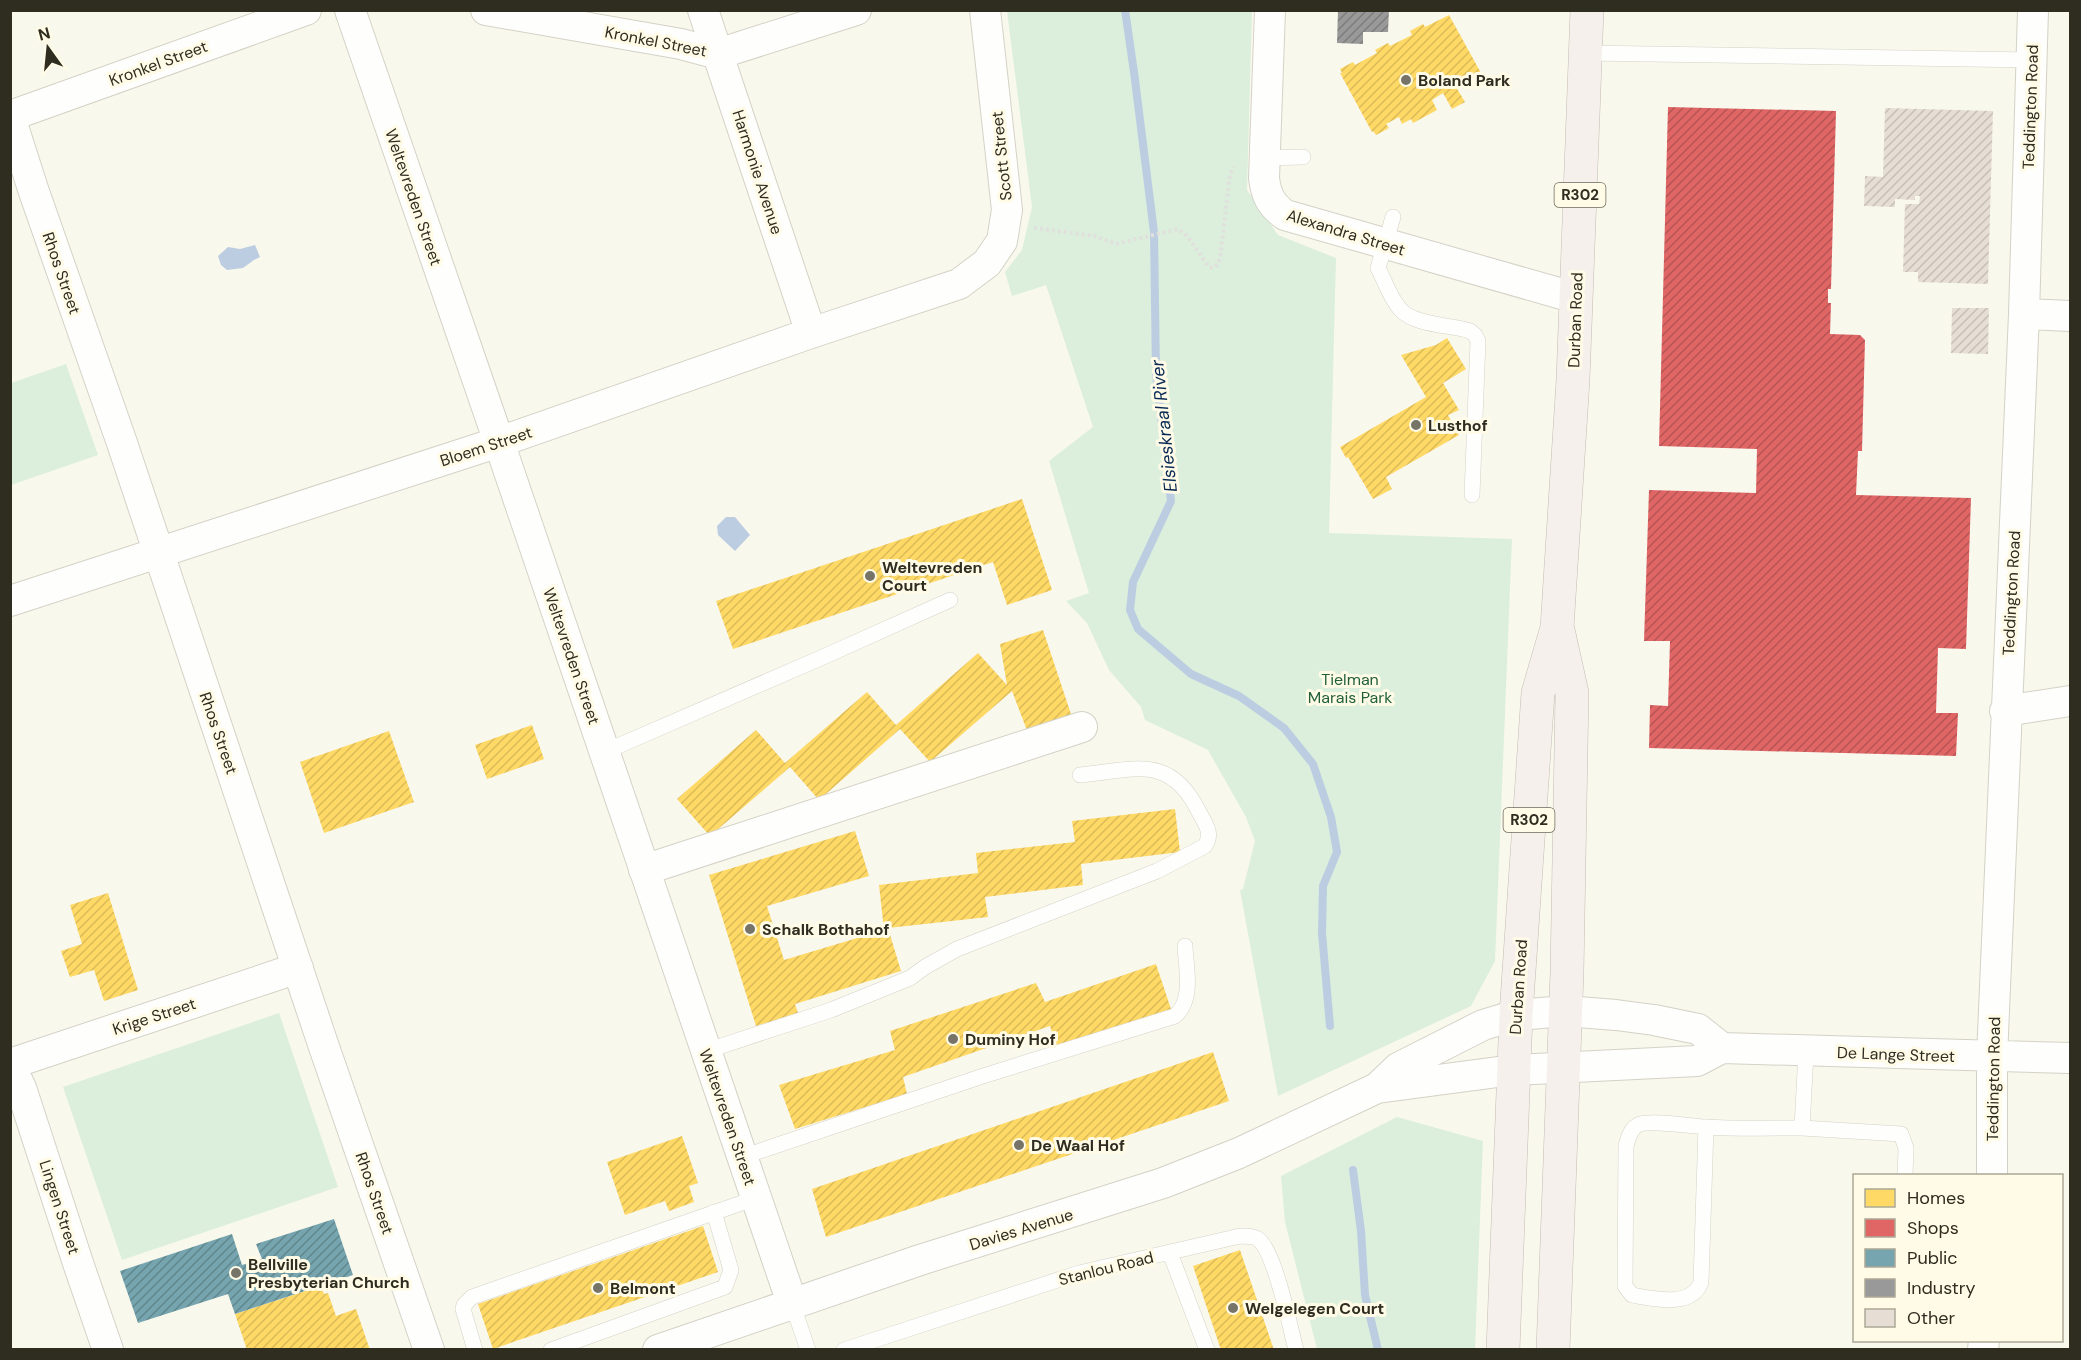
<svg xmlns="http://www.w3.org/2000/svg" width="2081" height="1360" viewBox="0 0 2081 1360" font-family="'DM Sans',sans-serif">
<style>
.green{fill:#dbefdc}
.water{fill:#bccde2}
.homes{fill:url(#homes-hatch)}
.shops{fill:url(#shops-hatch)}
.public{fill:url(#public-hatch)}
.industry{fill:url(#industry-hatch)}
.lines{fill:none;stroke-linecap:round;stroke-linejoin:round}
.stream{stroke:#bccde2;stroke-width:8}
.building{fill:url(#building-hatch)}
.lane-casing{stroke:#d4d2c7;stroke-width:16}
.street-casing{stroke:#d4d2c7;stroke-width:32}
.primary-casing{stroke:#c5bbb2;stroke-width:34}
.path{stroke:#e0e0dd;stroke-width:4;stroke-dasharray:3 3;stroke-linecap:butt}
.lane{stroke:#fefefc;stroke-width:15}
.street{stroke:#fefefc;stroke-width:30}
.primary{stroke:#f6f0ed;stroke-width:33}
.poi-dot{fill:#767368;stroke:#fffbe7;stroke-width:2}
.labels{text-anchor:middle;stroke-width:6;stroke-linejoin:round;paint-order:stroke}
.shield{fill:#fffbe7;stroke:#6d6a5c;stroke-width:1.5}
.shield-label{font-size:15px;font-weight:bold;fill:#2f2c20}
.street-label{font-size:16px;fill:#2f2c20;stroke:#fffbe7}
.poi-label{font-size:16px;font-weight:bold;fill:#2f2c20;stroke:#fffbe7;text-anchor:start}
.park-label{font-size:16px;fill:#215f3b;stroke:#fffbe7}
.water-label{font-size:18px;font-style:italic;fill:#082a55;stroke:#fffbe7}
</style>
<defs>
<pattern id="homes-hatch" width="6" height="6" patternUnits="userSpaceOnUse" patternTransform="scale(1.5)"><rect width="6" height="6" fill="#ffd966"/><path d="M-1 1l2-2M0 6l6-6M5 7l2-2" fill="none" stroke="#dbba58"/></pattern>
<pattern id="shops-hatch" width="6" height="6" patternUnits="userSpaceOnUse" patternTransform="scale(1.5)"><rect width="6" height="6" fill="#e06666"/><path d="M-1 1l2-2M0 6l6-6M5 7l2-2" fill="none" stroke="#b65454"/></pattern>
<pattern id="public-hatch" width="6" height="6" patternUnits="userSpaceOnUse" patternTransform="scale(1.5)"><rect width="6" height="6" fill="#76a5af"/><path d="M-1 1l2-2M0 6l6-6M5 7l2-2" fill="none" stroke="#61878e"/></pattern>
<pattern id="industry-hatch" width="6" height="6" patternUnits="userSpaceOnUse" patternTransform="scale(1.5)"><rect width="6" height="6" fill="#999"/><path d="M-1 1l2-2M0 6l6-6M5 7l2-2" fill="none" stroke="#7d7d7c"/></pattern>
<pattern id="building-hatch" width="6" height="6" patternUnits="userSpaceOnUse" patternTransform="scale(1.5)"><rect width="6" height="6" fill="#e6ded5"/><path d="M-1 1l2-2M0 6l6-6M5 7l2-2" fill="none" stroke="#c6bfb7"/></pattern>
</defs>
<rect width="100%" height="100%" fill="#f9f8ed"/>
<!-- green -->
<path class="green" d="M1007,11H1252L1247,190L1278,235L1336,258L1329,533L1512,539L1495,961L1471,1006L1278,1096L1240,890L1243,889L1255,841L1246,817L1208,750L1145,720L1141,707L1109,670L1087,623L1066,601L1089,593L1049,461L1093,427L1046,285L1012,296L1005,272L1022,250L1032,207Z
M66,364L98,455L11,485V383Z
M279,1013L338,1187L122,1260L63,1087Z
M1397,1117L1483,1141L1475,1349H1317L1285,1222L1281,1176Z"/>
<!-- water -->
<path class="water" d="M255,245L260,257L254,260L243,268L227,270L221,265L218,256L228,247L240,249Z
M726,517H735L750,535L735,551L718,535L717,526Z"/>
<!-- homes -->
<path class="homes" d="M1449,15L1481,73L1456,87L1465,102L1452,109L1443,93L1432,100L1437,110L1413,123L1411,119L1402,124L1399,117L1386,124L1389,128L1376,135L1373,131L1372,132L1340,73H1342L1340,69L1353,62L1355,65L1377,53L1375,50L1388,43L1390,46L1412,35L1410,31L1423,24L1425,27Z
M1447,338L1466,369L1443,383L1459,410L1448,415L1459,435L1386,477L1392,489L1373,499L1348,457L1346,458L1340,447L1426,397L1401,355L1436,345Z
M1022,499L1052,590L1007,605L993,562L733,649L716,601Z
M1043,630L1073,720L1028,733L1012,691L930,762L900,729L819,800L790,767L710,836L677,799L756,730L785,763L867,692L896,725L978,653L1007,685L1000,644Z
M532,725L544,759L487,779L475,745Z
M389,731L414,802L324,833L300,762Z
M1175,809L1180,852L1081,864L1083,885L985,897L988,917L888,928L901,971L795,1004L798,1013L756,1026L709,875L855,831L869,876L767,906L784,960L884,930L879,885L978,873L976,853L1075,842L1072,821Z
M108,893L138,990L104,1001L94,970L70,977L61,951L82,944L70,905Z
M1156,964L1171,1009L1056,1046L1050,1026L903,1077L907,1094L795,1129L779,1085L895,1050L890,1031L1036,983L1045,1002Z
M1213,1052L1229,1101L826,1237L812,1189Z
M682,1136L698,1183L689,1186L694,1202L669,1211L665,1201L625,1215L607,1162Z
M703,1226L718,1272L493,1349L478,1304Z
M1240,1250L1274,1350H1221L1193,1266Z
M321,1286L324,1294L328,1293L336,1316L356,1309L370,1350H247L235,1314Z"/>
<!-- shops -->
<path class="shops" d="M1668,107L1836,111L1831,289H1828V303H1831L1830,334L1860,335L1865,340L1862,451H1858L1856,495L1971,498L1966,649L1938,648L1936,713H1958L1956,756L1649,748L1650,705L1668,706L1670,641H1644L1649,490L1756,493L1757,449L1659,446Z"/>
<!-- public -->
<path class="public" d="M334,1219L353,1275L235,1314L228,1294L138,1323L120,1271L232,1234L242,1265L262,1259L256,1244Z"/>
<!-- industry -->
<path class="industry" d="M1338,10H1389L1388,32H1363V44L1337,43Z"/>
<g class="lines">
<!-- stream -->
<path class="stream" d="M1125,10L1134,72L1154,232L1156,374L1171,501L1133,582L1130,610L1138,629L1191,674L1239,696L1284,728L1313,764L1331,817L1337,852L1323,886L1322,933L1330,1026
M1353,1170L1361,1231L1365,1295L1378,1350"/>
</g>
<!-- building -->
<path class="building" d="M1885,108L1993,111L1988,284L1918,282V272H1903L1905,204H1919L1920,196H1915V200L1895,199V207L1864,206L1865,176L1883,177Z
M1952,308H1989L1988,354L1951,353Z"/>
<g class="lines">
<!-- lane casing -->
<g class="lane-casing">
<path id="lane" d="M1585,53L2032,60
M1264,158L1303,157
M1393,217L1378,268C1385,281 1390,298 1400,309C1413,325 1451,325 1470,331L1475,335L1478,341L1472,495
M604,752L823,657L950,600
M706,1051L831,1010L910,978L925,967L957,949L1157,871L1205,846C1213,833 1206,825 1199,812C1170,753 1134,770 1080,775
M1706,1127L1701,1282C1692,1308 1654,1299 1632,1295L1625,1286L1626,1146C1628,1138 1631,1127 1640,1124C1653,1120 1689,1126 1705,1127C1737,1129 1770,1128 1802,1128L1806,1052
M1802,1128L1901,1134L1906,1148L1905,1176
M742,1157L983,1076L1175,1016C1194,1000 1186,969 1185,946
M1170,1253L1207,1350
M792,1303L808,1350
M475,1350L463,1309L464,1305L472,1297L756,1198
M551,1350L725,1287L731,1270L714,1212
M844,1350L1079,1273L1240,1236C1247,1236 1253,1236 1258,1239C1275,1251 1290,1327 1296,1350"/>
</g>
<!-- street casing -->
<g class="street-casing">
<path id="street" d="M350,10L499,442L792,1303
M486,10L681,44L718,54L856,10
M703,10L811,333
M1270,10L1264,178C1266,195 1271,205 1285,215L1576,298
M10,116L306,10
M10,117L33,189L122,443L323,1044L429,1350
M2024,314L2070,316
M10,601L499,442L811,333L959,284L987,263L1002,241L1007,210L985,10
M2005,711L2070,701
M644,870L1082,727
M10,1064L298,968
M10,1065L21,1088L78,1263L108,1350
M1377,1088L1398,1068L1483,1025L1516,1015L1566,1011L1616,1015L1654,1020L1698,1029L1722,1048
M1992,1176V1057L2024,314L2033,10
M658,1350L920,1260L1163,1183L1239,1153L1377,1088L1513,1070L1697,1061L1722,1048L2070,1058
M1983,1350L1984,1340"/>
</g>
<!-- primary casing -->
<g class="primary-casing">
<path id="primary" d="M1503,1350L1516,1015L1538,693L1557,628L1573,380L1587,10
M1553,1350L1567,972L1572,693L1558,630"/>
</g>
<!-- path -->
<path class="path" d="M1034,228L1095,236L1116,244L1178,229L1188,237L1209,267L1214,268L1218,264L1220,258L1230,174L1234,167"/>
<!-- lane -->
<use href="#lane" class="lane"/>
<!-- street -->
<use href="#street" class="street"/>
<!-- primary -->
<use href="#primary" class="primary"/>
</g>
<!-- markers -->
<g class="poi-dot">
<circle cx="1406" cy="80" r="6"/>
<circle cx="1416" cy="425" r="6"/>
<circle cx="870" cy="576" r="6"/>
<circle cx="750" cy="929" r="6"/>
<circle cx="953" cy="1039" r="6"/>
<circle cx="1019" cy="1145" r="6"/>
<circle cx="236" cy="1273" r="6"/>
<circle cx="598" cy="1288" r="6"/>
<circle cx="1233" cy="1308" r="6"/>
</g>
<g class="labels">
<!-- shield labels -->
<g class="shield">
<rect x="1554.5" y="183" width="51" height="24" rx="4.5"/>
<rect x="1503.5" y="808" width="51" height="24" rx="4.5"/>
</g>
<g class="shield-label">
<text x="1580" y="200">R302</text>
<text x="1529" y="825">R302</text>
</g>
<!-- street labels -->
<g class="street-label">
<text transform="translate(656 41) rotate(11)" y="6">Kronkel Street</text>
<text transform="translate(158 63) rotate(-20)" y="6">Kronkel Street</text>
<text transform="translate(2030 107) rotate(-88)" y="6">Teddington Road</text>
<text transform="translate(1001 156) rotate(-96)" y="6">Scott Street</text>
<text transform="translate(758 172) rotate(72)" y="6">Harmonie Avenue</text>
<text transform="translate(414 197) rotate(71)" y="6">Weltevreden Street</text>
<text transform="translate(1346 232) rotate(17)" y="6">Alexandra Street</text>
<text transform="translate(62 273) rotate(71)" y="6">Rhos Street</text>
<text transform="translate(1575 320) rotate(-88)" y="6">Durban Road</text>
<text transform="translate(486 446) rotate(-18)" y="6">Bloem Street</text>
<text transform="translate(2011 593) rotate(-87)" y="6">Teddington Road</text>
<text transform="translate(572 656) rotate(71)" y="6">Weltevreden Street</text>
<text transform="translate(219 733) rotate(71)" y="6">Rhos Street</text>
<text transform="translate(1518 987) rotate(-86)" y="6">Durban Road</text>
<text transform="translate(154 1016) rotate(-18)" y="6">Krige Street</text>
<text transform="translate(1896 1054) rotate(2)" y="6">De Lange Street</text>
<text transform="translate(1993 1079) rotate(-89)" y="6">Teddington Road</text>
<text transform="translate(728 1117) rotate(71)" y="6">Weltevreden Street</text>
<text transform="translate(375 1193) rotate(71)" y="6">Rhos Street</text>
<text transform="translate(60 1207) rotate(72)" y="6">Lingen Street</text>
<text transform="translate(1021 1229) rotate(-17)" y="6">Davies Avenue</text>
<text transform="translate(1106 1268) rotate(-14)" y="6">Stanlou Road</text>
</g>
<!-- poi labels -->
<g class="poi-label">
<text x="1418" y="86">Boland Park</text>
<text x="1428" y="431">Lusthof</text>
<text x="882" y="573">Weltevreden<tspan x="882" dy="18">Court</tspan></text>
<text x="762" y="935">Schalk Bothahof</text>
<text x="965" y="1045">Duminy Hof</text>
<text x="1031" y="1151">De Waal Hof</text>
<text x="248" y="1270">Bellville<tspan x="248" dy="18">Presbyterian Church</tspan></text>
<text x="610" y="1294">Belmont</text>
<text x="1245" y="1314">Welgelegen Court</text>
</g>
<!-- park labels -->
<g class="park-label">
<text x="1350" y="685">Tielman<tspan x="1350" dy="18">Marais Park</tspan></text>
</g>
<!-- water labels -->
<g class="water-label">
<text transform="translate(1164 426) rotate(-96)" y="6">Elsieskraal River</text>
</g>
</g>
<!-- border -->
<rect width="2081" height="1360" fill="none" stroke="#2f2c20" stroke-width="24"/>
<!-- legend -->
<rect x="1853" y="1174" width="210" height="168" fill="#fffbe7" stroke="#aca897" stroke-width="1.5"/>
<rect x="1865" y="1189" width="30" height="18" fill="#ffd966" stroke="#aca897" stroke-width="1.5"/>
<text x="1907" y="1204" font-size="18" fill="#2f2c20">Homes</text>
<rect x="1865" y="1219" width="30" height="18" fill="#e06666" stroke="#aca897" stroke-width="1.5"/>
<text x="1907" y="1234" font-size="18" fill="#2f2c20">Shops</text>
<rect x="1865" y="1249" width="30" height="18" fill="#76a5af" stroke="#aca897" stroke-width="1.5"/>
<text x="1907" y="1264" font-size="18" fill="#2f2c20">Public</text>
<rect x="1865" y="1279" width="30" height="18" fill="#999999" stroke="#aca897" stroke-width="1.5"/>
<text x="1907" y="1294" font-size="18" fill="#2f2c20">Industry</text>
<rect x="1865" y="1309" width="30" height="18" fill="#e6ded5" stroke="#aca897" stroke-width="1.5"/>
<text x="1907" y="1324" font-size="18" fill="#2f2c20">Other</text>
<!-- north arrow -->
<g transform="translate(48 48) rotate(345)" stroke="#fffbe7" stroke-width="4.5" paint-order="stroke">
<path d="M0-4.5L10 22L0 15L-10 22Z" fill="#2f2c20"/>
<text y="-9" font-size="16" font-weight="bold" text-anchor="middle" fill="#2f2c20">N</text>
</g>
</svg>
